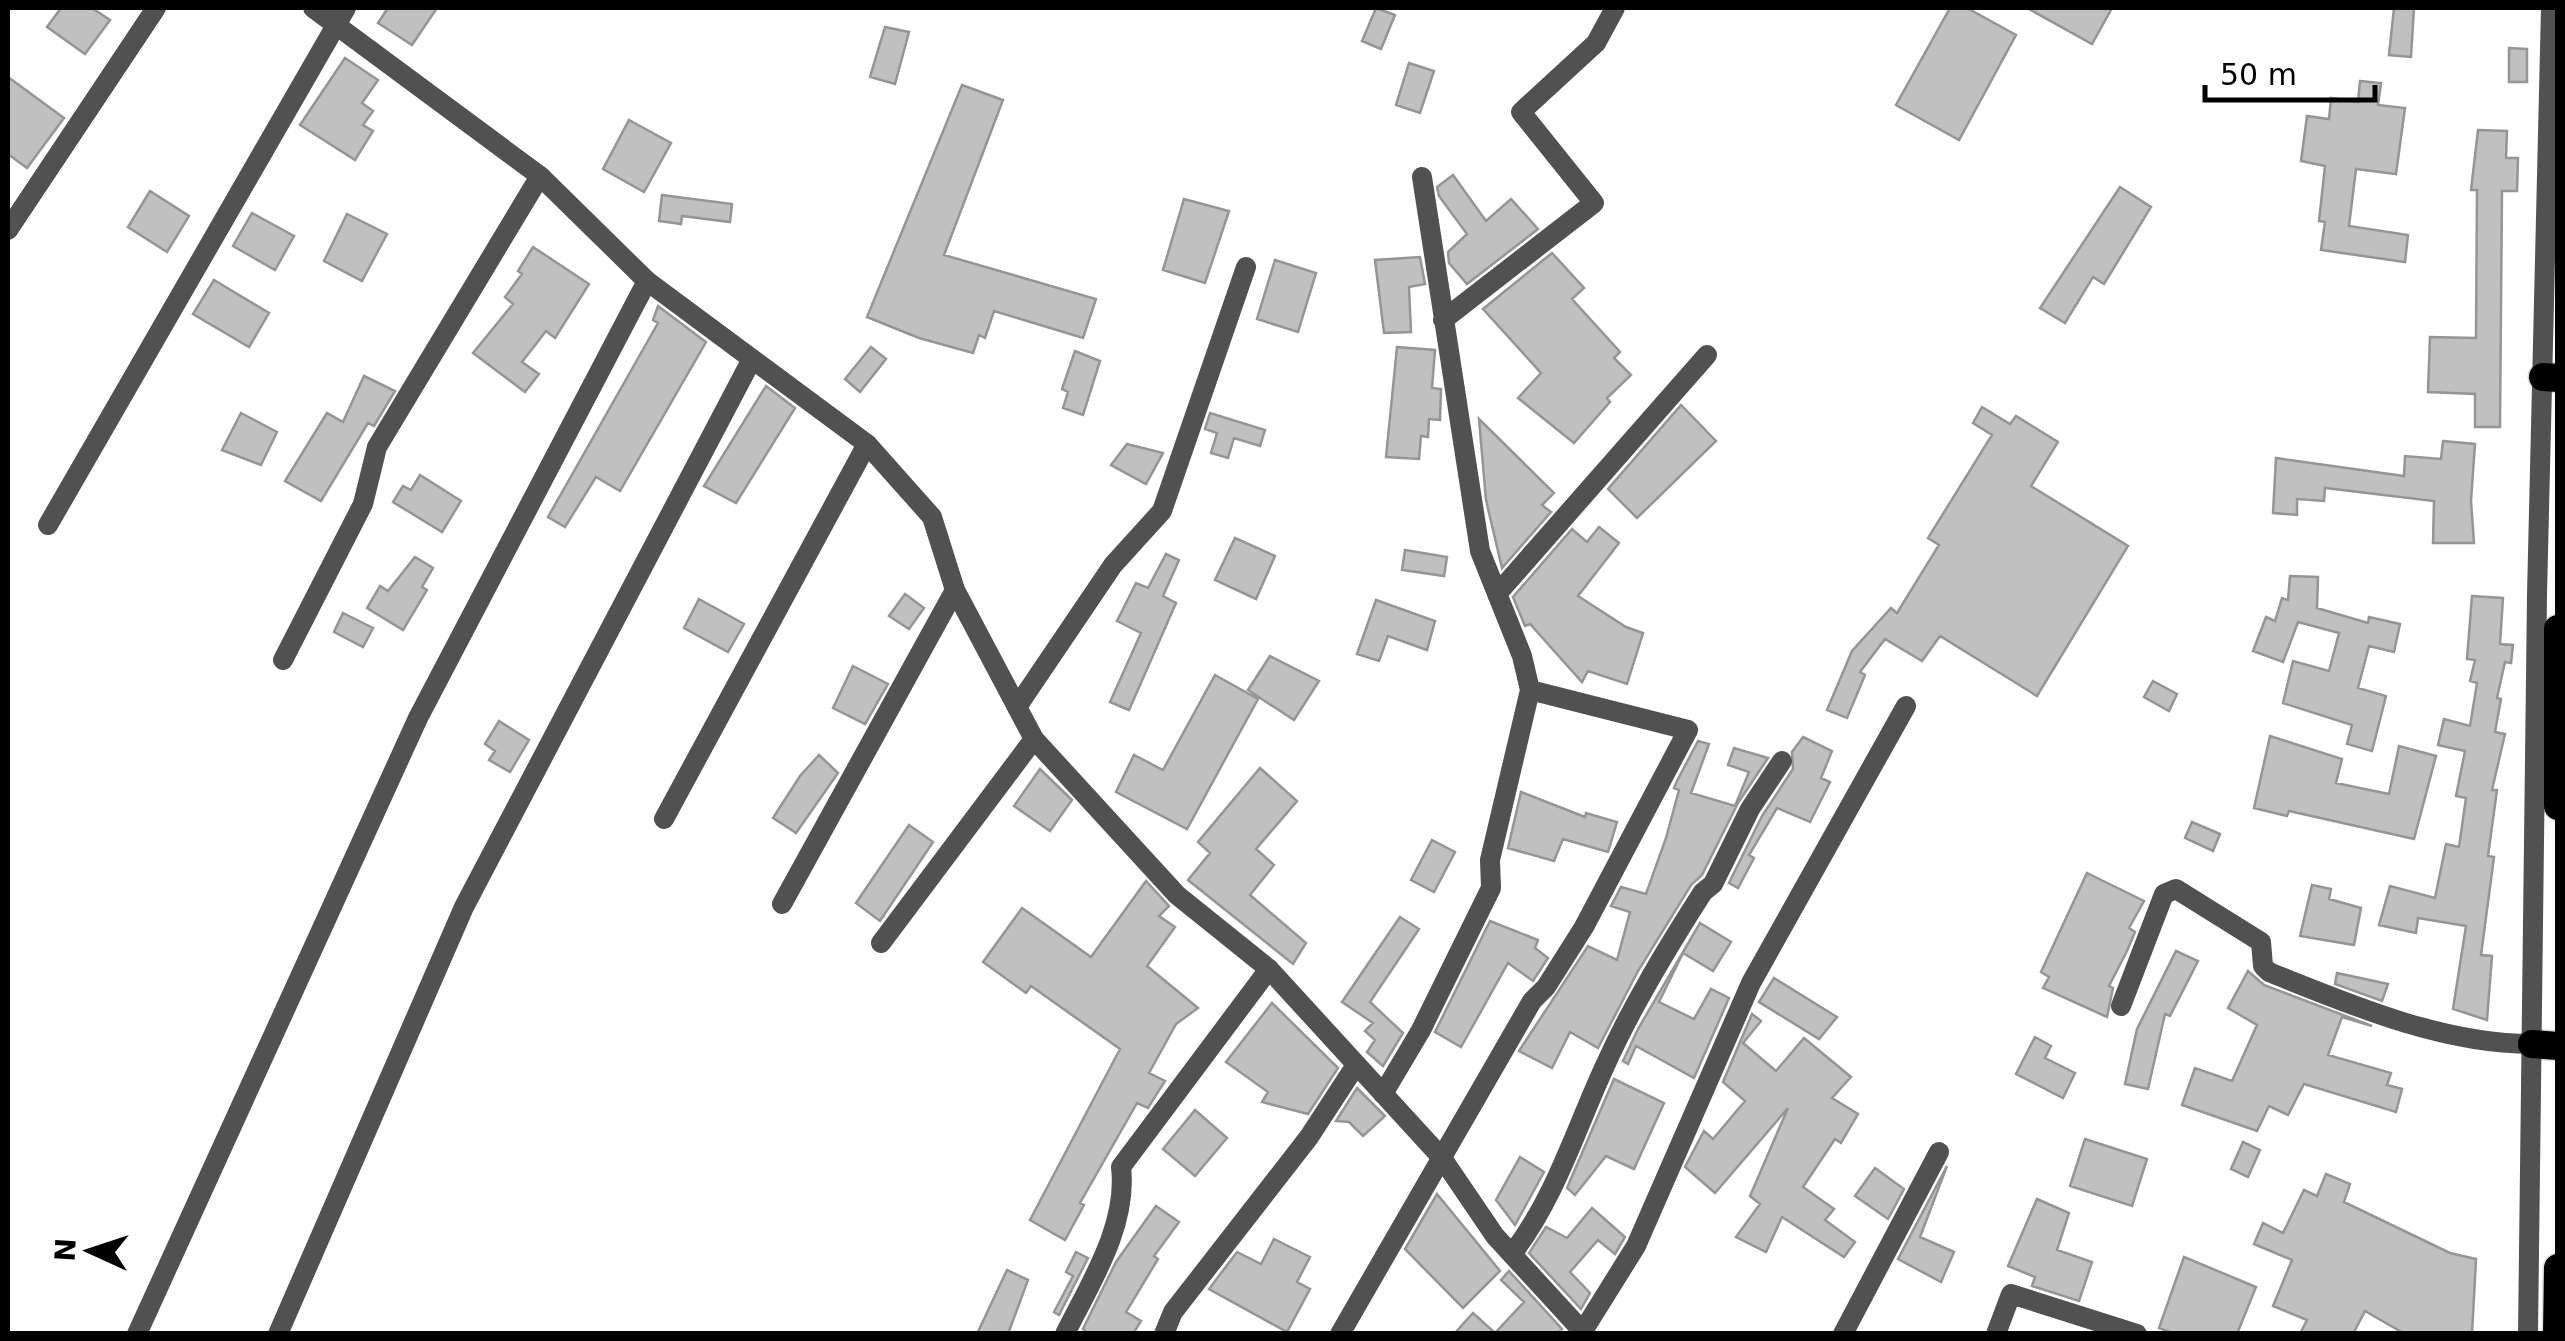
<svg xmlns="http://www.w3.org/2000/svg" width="2565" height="1341" viewBox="0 0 2565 1341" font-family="'DejaVu Sans',sans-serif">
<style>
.building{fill:#c0c0c0;stroke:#959595;stroke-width:2.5}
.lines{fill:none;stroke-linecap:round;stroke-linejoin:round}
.trunk-casing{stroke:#dbdbdb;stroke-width:31}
.minor{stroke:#515151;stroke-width:20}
.tertiary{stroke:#515151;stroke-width:20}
.trunk{stroke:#000;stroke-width:28}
</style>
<rect width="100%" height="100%" fill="#fff"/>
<!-- building -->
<path class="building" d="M61,8H92L110,20L85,54L47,27Z
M388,8H437L412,45L378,23Z
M1376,8L1395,15L1381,49L1362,41Z
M1950,8H1967L2016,35L1959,140L1896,105Z
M2027,8H2112L2092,44Z
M2394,8H2414L2411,57L2389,55Z
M885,27L909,32L895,84L870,77Z
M2509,48L2527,49V82H2509Z
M345,58L378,80L362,103L373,111L363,125L373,131L355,160L300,125Z
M1409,63L1434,71L1420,113L1396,105Z
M8,77L64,118L27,168L8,154Z
M2360,81L2381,83L2378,105L2405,108L2396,174L2356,169L2349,226L2408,235L2405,262L2321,250L2325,222L2319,221L2325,166L2301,161L2307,116L2329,119L2331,98L2358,102Z
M962,85L1003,100L944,255L1096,299L1083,338L994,311L985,338L979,335L973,353L919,338L867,317Z
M629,120L671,143L644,192L603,169Z
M2478,130L2507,131L2506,158H2518L2517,191H2502L2500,427H2475V394L2428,392L2430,337L2476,338L2477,190H2471Z
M1453,175L1486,221L1511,199L1538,229L1467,284L1449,263L1448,252L1467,234L1439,196L1437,187Z
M2120,187L2151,207L2104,284L2093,277L2065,323L2040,308Z
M150,191L189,216L167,252L128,227Z
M662,195L732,204L730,222L682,216L681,224L659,221Z
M1184,199L1229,211L1205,283L1163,270Z
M252,213L294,236L275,270L233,246Z
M347,214L387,234L362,281L324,261Z
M533,247L589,284L555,338L546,331L522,362L539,374L525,392L473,353L513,304L505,297L522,274L518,271Z
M1552,253L1584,288L1572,299L1620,352L1614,358L1631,375L1607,398L1610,402L1574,443L1518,398L1541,373L1483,309Z
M1420,257L1425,284L1409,287L1411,332L1384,333L1375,260Z
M1275,260L1316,273L1298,332L1257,319Z
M214,280L269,313L249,347L193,314Z
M658,306L706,342L620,491L596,477L565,527L548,517L658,323L653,320Z
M871,347L886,359L860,392L845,379Z
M1397,347L1435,350L1432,388L1441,389L1440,420L1429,419L1428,437L1421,436L1419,459L1386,457Z
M1075,351L1100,361L1083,415L1063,408L1068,392L1062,389Z
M364,376L395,391L374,426L368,423L321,501L285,481L327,413L343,422Z
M766,386L795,408L736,503L704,486Z
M1681,405L1716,441L1637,518L1608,489Z
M1982,407L2010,424L2016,416L2058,442L2031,486L2128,546L2037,696L1940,636L1922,661L1885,639L1860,672L1865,675L1847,718L1827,710L1852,651L1891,608L1897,613L1939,545L1928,538L1992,435L1973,423Z
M241,413L277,432L261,465L222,450Z
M1210,413L1265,430L1260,446L1234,438L1228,458L1211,453L1217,433L1205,429Z
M1479,419L1554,493L1542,505L1551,512L1502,568L1486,500Z
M2443,441L2475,444L2471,501L2474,543H2433L2434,501L2325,488L2324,501L2297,499V515L2273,513L2276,458L2404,476L2405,456L2441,459Z
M1127,444L1163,453L1146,484L1111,465Z
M420,475L461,501L442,532L393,502L403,486L411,490Z
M1599,527L1619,543L1578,596L1626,627L1643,633L1627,684L1588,671L1582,682L1530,624L1525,626L1513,597L1572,529L1587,542Z
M1235,538L1275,556L1256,599L1215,580Z
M1405,550L1447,557L1444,576L1402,570Z
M1166,554L1179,560L1163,596L1176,603L1129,710L1110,702L1141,633L1117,621L1136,583L1148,588Z
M415,557L433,568L422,587L427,590L403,630L367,608L380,586L388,591Z
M2290,576L2318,577L2317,608L2368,623L2369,617L2400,624L2394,652L2369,646L2358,688L2386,696L2372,751L2347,744L2352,725L2283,703L2293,661L2329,671L2339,633L2298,622L2283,662L2253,651L2266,617L2275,621L2282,598L2288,600Z
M905,594L924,608L909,629L889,616Z
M2472,596L2503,598L2500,644L2513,645L2511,663L2505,662L2497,698L2501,699L2495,732L2505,734L2492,790H2497L2488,856L2494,857L2481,955L2492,956L2487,1020L2453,1009L2466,926L2418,918L2416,933L2379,925L2390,886L2435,898L2446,844L2459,847L2466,798L2456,796L2465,751L2438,745L2444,719L2470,726L2477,683L2470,681L2475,660L2467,659Z
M699,599L744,624L728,652L684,628Z
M1376,600L1435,621L1427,650L1388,636L1379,661L1357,654Z
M343,613L373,628L363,647L334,632Z
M1270,656L1319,681L1294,720L1248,690Z
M853,666L888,684L865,724L833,708Z
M1215,675L1258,699L1187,829L1116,792L1134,755L1163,770Z
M2153,681L2177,694L2169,711L2144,697Z
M499,721L529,740L510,772L489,760L495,751L485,744Z
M2270,736L2342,759L2336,783L2389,794L2399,746L2436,756L2414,839L2289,811L2287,816L2254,808Z
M1803,737L1832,751L1821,778L1830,782L1810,822L1777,808L1749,855L1754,858L1738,888L1729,883L1762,816L1793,769L1792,752Z
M1698,741L1709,744L1691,793L1735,806L1749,772L1728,765L1734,748L1768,758L1738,803L1702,875L1691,885L1638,971L1598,1048L1570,1032L1552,1068L1519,1051L1588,946L1617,960L1630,912L1611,906L1621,887L1646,894L1666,838L1679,790L1674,788L1677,781Z
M819,755L838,773L796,833L773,818L800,776Z
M1260,768L1297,801L1256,849L1274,865L1250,895L1306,943L1293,964L1188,880L1210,853L1198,842Z
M1040,769L1072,800L1050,831L1014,806Z
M1521,792L1585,817L1586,813L1617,822L1608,852L1563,839L1554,861L1508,848Z
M2192,822L2220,834L2213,851L2185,838Z
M909,825L933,842L880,921L856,903Z
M1432,840L1455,852L1434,892L1411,880Z
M2087,873L2144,901L2129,928L2135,932L2127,951L2109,986L2113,988L2107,1017L2043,988L2049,977L2041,972Z
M1146,881L1169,906L1159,916L1175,927L1147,966L1198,1008L1176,1024L1149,1073L1165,1081L1148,1108L1137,1103L1080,1203L1084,1205L1065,1240L1030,1220L1120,1049L1031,986L1026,993L983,962L1022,908L1091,957Z
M2312,885L2331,889L2329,899L2361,908L2354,945L2300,936Z
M1400,917L1419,929L1370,1002L1403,1033L1383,1066L1367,1052L1375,1040L1365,1031L1373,1023L1342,1002Z
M1490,921L1538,940L1535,948L1548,958L1533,981L1508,963L1461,1047L1435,1032Z
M1700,923L1731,942L1713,971L1683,953L1659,1002L1694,1019L1711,989L1729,998L1694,1078L1636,1046L1628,1064L1623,1061L1638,1029Z
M2176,951L2198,961L2170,1016L2165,1014L2148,1089L2125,1084L2137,1029Z
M2248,971L2264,985L2372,1026L2342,1017L2328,1055L2391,1073L2387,1085L2402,1089L2396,1112L2304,1084L2288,1115L2269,1106L2257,1131L2182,1105L2195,1068L2232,1081L2257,1025L2228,1008Z
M2337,973L2388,984L2382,1001L2335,984Z
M1774,978L1837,1017L1819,1039L1759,1002Z
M1272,1003L1338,1068L1308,1114L1262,1102L1268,1092L1226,1062Z
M1752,1014L1761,1021L1743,1043L1776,1071L1804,1038L1851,1077L1832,1098L1858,1114L1841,1143L1835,1139L1803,1187L1834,1209L1825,1220L1855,1242L1844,1257L1782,1217L1766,1252L1736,1237L1760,1204L1750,1196L1788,1108L1715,1193L1685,1167L1704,1131L1713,1139L1745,1101L1723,1082Z
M2035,1037L2051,1046L2045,1058L2075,1073L2063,1098L2016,1074Z
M1614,1079L1664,1103L1634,1169L1606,1156L1575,1195L1567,1188Z
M1357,1088L1385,1116L1363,1136L1349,1122L1336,1121Z
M1195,1110L1227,1138L1195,1176L1163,1149Z
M2085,1139L2147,1159L2132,1206L2070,1186Z
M2243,1142L2260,1150L2248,1177L2231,1169Z
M1520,1157L1544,1172L1515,1225L1496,1200Z
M1947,1166L1920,1237L1954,1252L1941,1282L1898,1259Z
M1875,1168L1904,1189L1888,1219L1855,1196Z
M2326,1174L2350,1184L2344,1202L2450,1253L2476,1259L2472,1334H2405L2365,1311L2353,1334H2300L2307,1320L2273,1306L2292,1260L2254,1244L2263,1223L2283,1233L2304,1190L2317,1196Z
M1437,1194L1500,1271L1463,1308L1405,1249Z
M2037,1199L2069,1213L2057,1250L2092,1262L2079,1301L2032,1286L2035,1277L2008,1266Z
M1156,1206L1179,1222L1154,1256L1158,1259L1126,1312L1141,1321L1133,1334H1089L1083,1329L1116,1262Z
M1592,1208L1625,1237L1615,1254L1598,1240L1570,1272L1590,1293L1581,1309L1529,1253L1546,1227L1567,1238Z
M1274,1239L1310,1257L1297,1282L1310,1289L1287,1332L1209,1289L1237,1252L1261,1264Z
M1076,1252L1088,1258L1059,1315L1054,1312L1073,1276L1066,1272Z
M2184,1257L2256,1287L2237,1334H2175L2159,1328Z
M1007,1270L1028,1280L1008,1334H977Z
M1509,1271L1562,1329L1558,1334H1454L1473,1313L1495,1333L1524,1302L1501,1280Z"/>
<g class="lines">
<!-- trunk casing -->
<g class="trunk-casing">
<path id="trunk" d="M2543,377L2558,378
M2558,629V806
M2532,1044L2558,1046
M2557,1334L2558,1268"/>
</g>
<!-- minor -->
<path class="minor" d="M8,230L156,8
M1443,320L1594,203L1521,112L1596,43L1615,8
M48,525L346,8
M1497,594L1707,355
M283,660L363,504L377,447L540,176
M1017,707L1113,565L1162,511L1246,267
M664,819L867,444
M782,904L955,590
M881,943L1034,739
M2121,1006L2164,894L2176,889L2261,942L2263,966L2269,972C2351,1005 2442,1044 2532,1044
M1383,1094L1421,1030L1491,888L1490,860L1530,690L1522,656L1480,551L1422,177
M1512,1254C1555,1198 1575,1131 1604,1068C1631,1007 1667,948 1703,892L1713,884L1750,809L1782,761
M1583,1331L1636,1246L1751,983L1906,706
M137,1334L418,718L647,281
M278,1334L464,907L752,359
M1065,1334C1091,1282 1128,1225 1121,1167L1269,969
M1164,1334L1173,1312L1309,1137L1356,1065
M1340,1334L1532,1001L1546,987L1584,927L1688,730L1530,690
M1843,1334L1939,1152
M1996,1334L2011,1294L2137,1334
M2528,1334L2537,595L2551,8"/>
<!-- tertiary -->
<path class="tertiary" d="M313,8L540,176L647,281L867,444L932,517L955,590L1034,739L1177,895L1269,969L1442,1158L1495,1236L1585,1334"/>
<!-- trunk -->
<use href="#trunk" class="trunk"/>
</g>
<!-- border -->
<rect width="2565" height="1341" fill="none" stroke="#000000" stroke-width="20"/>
<!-- north arrow -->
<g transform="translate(90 1251) rotate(273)" stroke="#ffffff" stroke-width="8" paint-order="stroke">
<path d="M0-8L18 38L0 25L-18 38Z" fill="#000000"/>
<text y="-15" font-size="28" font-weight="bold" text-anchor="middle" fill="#000000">N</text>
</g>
<!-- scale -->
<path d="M2205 85v15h170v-15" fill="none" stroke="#000000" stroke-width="5"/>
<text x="2220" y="85" font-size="30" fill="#000000" stroke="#ffffff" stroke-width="8" paint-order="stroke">50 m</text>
</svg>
